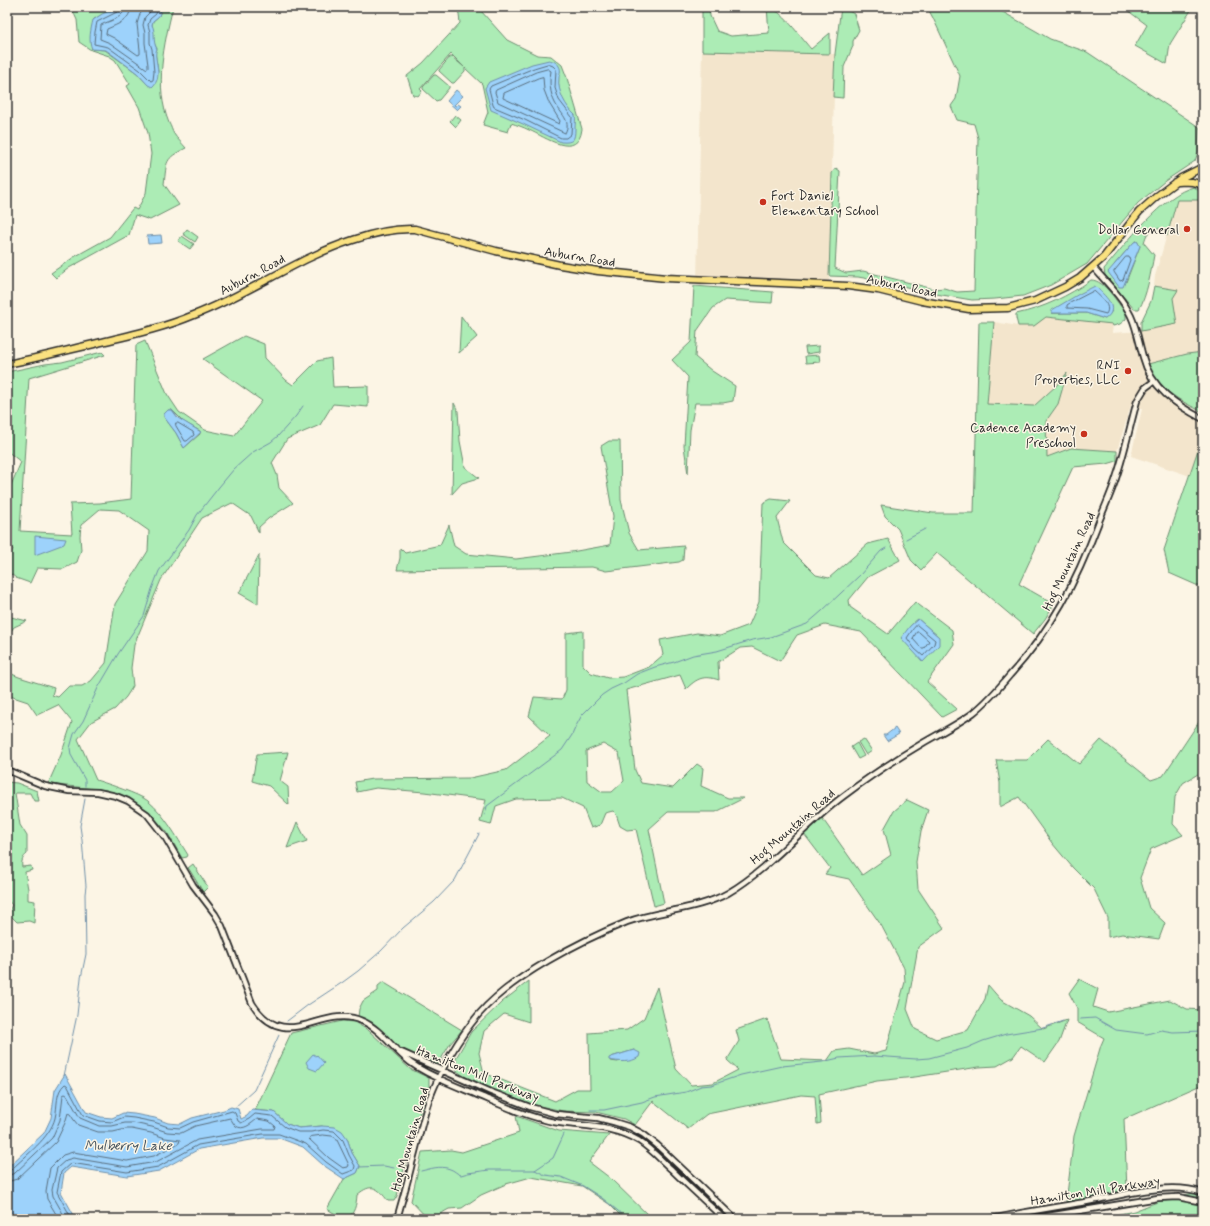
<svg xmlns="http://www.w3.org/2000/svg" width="1210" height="1226" viewBox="0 0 1210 1226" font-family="Mynerve,sans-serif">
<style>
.built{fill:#f3e5cc}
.green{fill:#acecb5;stroke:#6c8c70;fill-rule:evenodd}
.water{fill:#9dd2fb;stroke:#6f8fa8}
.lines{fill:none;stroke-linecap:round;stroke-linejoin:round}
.shore{stroke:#596e7e;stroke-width:1}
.stream{stroke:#6f8fa8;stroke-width:1}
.tertiary-casing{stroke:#2b2b2b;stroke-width:8}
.primary-casing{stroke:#2b2b2b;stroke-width:9}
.tertiary{stroke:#fcf5e5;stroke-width:4.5}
.primary{stroke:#fae180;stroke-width:6}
.poi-dot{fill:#c8321e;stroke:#fcf5e5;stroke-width:1.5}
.labels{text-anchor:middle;stroke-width:3;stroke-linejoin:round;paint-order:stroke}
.poi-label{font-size:13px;fill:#2b2b2b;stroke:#fcf5e5;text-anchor:end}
.street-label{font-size:13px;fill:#2b2b2b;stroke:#fcf5e5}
.water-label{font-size:14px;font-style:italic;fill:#48555f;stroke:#fcf5e5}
</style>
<rect width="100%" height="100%" fill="#fcf5e5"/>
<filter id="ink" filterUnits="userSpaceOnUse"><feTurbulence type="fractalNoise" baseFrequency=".025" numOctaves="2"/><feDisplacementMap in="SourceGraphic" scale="8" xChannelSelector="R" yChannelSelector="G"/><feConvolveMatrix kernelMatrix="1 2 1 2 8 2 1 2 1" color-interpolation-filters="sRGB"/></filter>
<g filter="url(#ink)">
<!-- built -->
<path class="built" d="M702,51L835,54L829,285L697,281Z
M1177,200H1203V352L1187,354L1148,364L1160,385L1182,402L1188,405L1203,420V435L1190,476L1131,456L1142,409L1131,405L1117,451L1071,448L1047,457L1046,421L1058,404L1066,374L1057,385L1034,406L987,404L994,322L1018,326L1046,317L1113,324L1112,333L1141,331L1173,298L1177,290L1154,286L1155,276Z"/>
<!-- green -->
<path class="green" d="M71,7H118L94,19L92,49L105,50L137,73L148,85L158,72L155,52L157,49L154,43L152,25L153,21L159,16L162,7H173C164,44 154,86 169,123C171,126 172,131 174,134C177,139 182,143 186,148C164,159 167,161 164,184L179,205L150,220L135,215L129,235L69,268L56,278L51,273L74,257L110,237L133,208L137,210L146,193L151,154L148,133L139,107L127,86L130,84L115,60L109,56L91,50L79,42L77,20Z
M458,7H479L481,11L507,40L537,55L551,56L562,65L567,78L582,129C578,161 545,137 529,130C523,127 517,125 511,123L508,132L483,125L488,112L482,84L465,68V71L454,83H452L439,71V70L450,57H452L464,67L451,54L420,89L422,91L418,96L413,95L407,76L423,63L460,23Z
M702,7H709L710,16L717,31L731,36L769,33L767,7C781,8 801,38 811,49L830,33V54L702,51Z
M841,7H846L847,10L854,14L859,30L853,41V46L844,67L843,98L833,97L835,54Z
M927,7H994L1050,39L1087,52L1199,127L1198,152L1195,161L1165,181L1138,203L1087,264L1051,285L1023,296L995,299L972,300L930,293L887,282L858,277L829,276L832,173L836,168L840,171L835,268L846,273L863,271L934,289L944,288L957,292L974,291L978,138L974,124L957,120L951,106L956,99L960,76L933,18Z
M1123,7H1193L1170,44L1167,64L1135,46L1147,25Z
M434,75H436L449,86V88L439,100L436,101L423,89V87Z
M455,115L461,120L456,127L450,121Z
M1194,187L1203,194V200H1177L1167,236L1164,231L1158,228C1149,230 1146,234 1144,243L1154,255C1151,271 1147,296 1139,309H1134L1105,275L1104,269C1124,246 1164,193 1194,187ZM1137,241L1140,246L1126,282L1114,265L1134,242Z
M187,229L198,237L195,242L183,234Z
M182,236L194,244L190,249L178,241Z
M1091,280C1105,280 1117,303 1126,313V319L1120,324L1113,326L1112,324L1046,317L1034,326H1018L1016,318V314C1044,308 1068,296 1091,280ZM1112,311L1105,319L1086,313H1052Z
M694,286L773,292L772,303L725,300L713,308L697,331L695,357L712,371L735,386L733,401L723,403H695L690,430L688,474L684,446L688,377L672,360L691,342Z
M1154,286L1178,290L1173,298L1177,324L1141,331V322L1151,301Z
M461,316L477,337L459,353Z
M979,322H994L987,404L1034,406L1057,385L1067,373L1058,404L1046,421L1047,457L1071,448L1117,451V461L1107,464L1073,467L1019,584L1054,604L1045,619L1033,634L937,553L921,570L911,560L898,529L885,516L881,505L933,513H974Z
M244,336L264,344L265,358L286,380L293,385L317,361L331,358L333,387L368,386V407L333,404L320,425L287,439L272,463L277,475L279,488L293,503L269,518L259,527V533L251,516L232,503L202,518L161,580L134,645L131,668L133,686L126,697L115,709L91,722L78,739L96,780C108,784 139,794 148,801C165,815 176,836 188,855L187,857L182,858L167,832L153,816L132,800L106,790L48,784L61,755L72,722L58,705L37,715L28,702L7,695V672L19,677L54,688L52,695L58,697L69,686H82L91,681L106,663L115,604L148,551L149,531L119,510L100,509L81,525L80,536L81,550L77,562L63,569L37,568L30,583L16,578L7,571V563L13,549L7,545V484L11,485L21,462L7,451V372L45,364L62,362L102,352L105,355L29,378L20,531L72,534L70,504L100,503L131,499L136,345L145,341L167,394L179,412L205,430L234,436L262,401L203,359ZM168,410H172L184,422L200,431V434L184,448L176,433L164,417Z
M819,346V352L806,354L805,347Z
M1203,352V412C1180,401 1157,389 1148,364L1187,354Z
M819,355L820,362L806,363L805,356Z
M454,403L458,411L460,441L465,467L479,478L462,483L452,494Z
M1203,435V588L1169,573L1164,550Z
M609,441H620L621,500L629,533L639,550L684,546L683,560L679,562L606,571L592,567L397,570L400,558V548L405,553L440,545L449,525L454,546L466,554L516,559L571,552L610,545L613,516L601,446Z
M771,499L790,501L777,518L783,542L816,575L829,578L868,544L888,539L900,560L868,577L849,600L850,607L888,634L915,602L952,630L954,644L927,682L957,709L942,717L861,632L825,625L797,635L780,661L752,647L740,648L718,662L719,680C704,675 697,678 686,689L680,675L626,690L635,770L641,783L673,788L697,764L703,768L701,786L728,798H744L716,812H668L649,829L664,903L654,906L636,829L627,830L620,826L616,814L613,811L605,813L600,825L591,828L583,808L562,798L516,799L496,806L491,825L480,822L486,800L424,792L376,788L357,792L355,782L372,779L470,778L506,770L550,736L529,716L534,697L562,699L566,690V633L583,631V665L591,673L608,678L623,677L649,667L663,655L660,640L697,633L720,636L749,625L759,602L763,503ZM918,619L939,637L910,626ZM603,744L619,753L624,781L612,792H602L587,781L586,751Z
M259,555L258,604L239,593Z
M7,616L27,621L14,627L7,636Z
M1203,716V771L1183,783L1175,797L1173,824L1183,835L1151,849L1140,878L1149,908L1165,923L1159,939L1122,934L1108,937V918L1094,889L1073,868L1052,843L1019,797L1000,807V783L996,760H1027L1048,739L1079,764L1101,740L1151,780L1163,776Z
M864,739L872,751L866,755L858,742Z
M857,743L864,756L858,759L851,747Z
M288,752L280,781L288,787L289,805L269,786L252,781L257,754Z
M7,782L17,783L37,791L39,801H34L30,793H15L20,825L27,836V854C23,857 21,861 22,867L31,866L32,870L25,872L28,889V900L35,901L34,923L29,921L17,922L8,913L12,905L7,899Z
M907,800L928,810L921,831L916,862L918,889L944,928L918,947L907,1009L915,1029L936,1039L968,1030L985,999L988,985L1001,1000L1029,1016L1043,1029L1067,1020L1059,1042L1045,1062L1021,1046L1013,1057L997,1066L979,1067L915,1077L877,1081L819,1094L821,1123L817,1124L815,1096L801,1095L707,1114L688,1129L653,1101L635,1125L624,1119L596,1112L563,1111L531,1104L472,1082L457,1071L456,1058L471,1032L502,1002L529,981V1022L504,1014L484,1031L479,1053L484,1073L555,1101L577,1089H590L589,1033L627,1030L644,1018L657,987L676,1069L691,1085L713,1083L738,1070L727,1060L739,1041L736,1030L767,1019L781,1059L827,1061L834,1051L849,1049L874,1054L886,1051L905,982L904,968L881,925L849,879L825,874L830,868L804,834L822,818L862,875L891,855L884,829L894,811ZM634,1050L618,1062L610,1061L611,1057Z
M297,822L307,841L287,848Z
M193,864L208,887L203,892L189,869L188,868Z
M1079,979L1098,989L1093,1007L1108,1012L1170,1000L1187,1009L1203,1010V1084L1124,1119L1127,1190L1066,1203L1074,1136L1101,1045L1104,1038L1077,1022V1008L1069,993Z
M383,982L462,1030L450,1044L438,1064L433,1065L404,1053L372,1024L358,1017L359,1009L363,1001L378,991V986Z
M342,1021L354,1022L368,1030L410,1069L429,1078V1087L415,1126L397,1196L394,1201H388C378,1188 372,1182 357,1195C356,1206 355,1212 347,1219H344L327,1209L344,1179L357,1173L360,1166L352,1153L347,1138L322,1126L299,1128L287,1124L274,1112L255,1110L291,1033Z
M516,1116L559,1131L609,1135L589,1162L610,1178L652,1219H624L609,1204L582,1186L531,1177L506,1184L481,1195L462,1208L449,1209L431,1219H428L411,1201L422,1152L451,1150L462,1152L519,1133Z
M1196,1193L1203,1199V1219H1096L1134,1211L1170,1197Z"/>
<!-- water -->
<path class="water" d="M118,7H162L159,16L153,21L152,25C156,32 152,41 157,49C152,58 165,76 152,87L148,85L137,73L106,50L92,49C88,40 91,29 93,20L102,14Z
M549,60C553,61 557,62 559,66C562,71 559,74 559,78C557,91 566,107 575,115C576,119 575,124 575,129C575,140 573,143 561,142L523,124L491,110L485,88L489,82L532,64Z
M456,90L463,96L454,105L456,106L458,104L461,106L457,110L447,101Z
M161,235L162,243L148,244L147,236Z
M1137,241L1140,246L1123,287H1119L1108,272L1134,242Z
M1095,286C1104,295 1121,308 1105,319L1086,313H1052V310L1079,294Z
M168,410H172L178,418L201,432L184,448L176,433L164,417V414Z
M35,536L66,539L64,544L35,555Z
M918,619L939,637V645L923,662L901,638L910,626Z
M895,728L899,734L887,741L883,735H886Z
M634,1050L640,1053L639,1057C631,1063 619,1062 609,1060V1058L611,1057Z
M313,1054L316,1056L317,1055L324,1063L317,1071L309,1068L306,1062Z
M65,1074L86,1112L101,1117L112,1118L123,1113L134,1114L155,1118L168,1123L180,1124L192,1118L224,1110L231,1107L238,1109L241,1119L247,1116L252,1110L274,1112L287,1124L299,1128L322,1126L335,1127L342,1131L347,1138L352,1153L360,1166L357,1173L344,1179L323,1165L303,1147L279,1138H263L199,1149L159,1171L127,1176L71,1167L64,1173L61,1192L76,1219H7V1168L44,1133L51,1118L55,1090Z"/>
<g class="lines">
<!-- shore -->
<path class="shore" d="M119,7L117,12L97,22L95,32L94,44L108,47L140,70L151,81L153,80L154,72L152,49L150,43V32L148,25L150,19L156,14L158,7
M125,7C124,19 110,20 101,25L100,39L110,43L147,69L148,68V65L145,43V33L143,25L145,17L151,11L152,7
M131,7C130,21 118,24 107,29L106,34L114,38L138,55L140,54V50L137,24L140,14L146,7
M548,64L553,66L556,69L555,88L559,100L572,117L571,134L566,138H561L525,120L494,107L493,105L489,89L491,86L534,68Z
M548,69L551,71C549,82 550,93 555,103C560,113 572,121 565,133L498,102L495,92L496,90L536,72Z
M543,77L544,90L549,103L560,121L559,124L503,98L504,93L538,78Z
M1126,257H1129L1130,260L1123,280L1120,281L1114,272Z
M1094,291C1100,297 1112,305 1106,314L1087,309L1067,308V305L1070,303Z
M176,423H178L193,432L194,435L187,441H185L176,426Z
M917,625L935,640L934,644L923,656L915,649L907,638L913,629Z
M917,632H919L929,641L924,648H921L913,639Z
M323,1135L332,1136L336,1138L349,1165L348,1167L343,1168L329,1158L309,1139L310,1137Z
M7,1171L11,1170C26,1155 50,1138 55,1118C58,1106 55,1092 65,1084L67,1085L83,1115L100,1121L112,1122L124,1117L134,1118L154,1122L168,1127L180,1128L193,1122L232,1111L235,1113L238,1121L241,1123L249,1119L255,1114L272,1116L285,1127L298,1132H311L323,1130L334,1131L343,1140L349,1155L355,1166L354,1170L343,1174L326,1162L306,1144L279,1134H263L198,1145L158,1167L127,1172L71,1163L61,1172L57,1192L72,1219
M7,1176L15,1173L52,1138L60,1120L63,1095L65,1094L67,1095L80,1118L99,1126H112L125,1123H133L152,1127L167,1132L181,1133L195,1126L230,1118C232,1120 233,1124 236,1126C243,1131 251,1124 257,1119L269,1121L275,1126L274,1129H262L197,1140L156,1162L127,1167L73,1158L66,1160L57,1168L52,1190L53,1196L66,1219
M7,1182L17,1179L56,1142L65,1123L68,1113L70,1114L74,1120L78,1125L98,1132H113L126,1129H132L151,1133L165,1138L180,1140L179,1143L154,1156L127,1161L73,1152L63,1155L50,1168L46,1191L47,1199L59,1219"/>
<!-- stream -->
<path class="stream" d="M906,539L925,529
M85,786V780L71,755L70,748L74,734L83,721L98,688L118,654L144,616L152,589L159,571L189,530L197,515L219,487L234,469L253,452L271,442L278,436L296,416L303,406
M485,815L487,806L562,750L572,735L576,726L582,715L602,695L611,689L624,683L637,674L655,667L674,662L693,655L717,651L752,640L771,637L807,624L822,611L860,575L881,551L886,548
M1080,1019L1095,1018L1116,1030L1147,1034L1161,1030L1173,1032L1203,1031
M287,1021L308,1005L343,982L358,971L381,951L403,928L434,902L455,880L479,834
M64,1076L77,1015L81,978L86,954L85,894L86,886L82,840L80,826L85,799
M234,1108L254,1090L279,1035
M590,1110H604L642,1102L655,1097L686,1092L701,1086L712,1085L741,1075L782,1066L822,1062L839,1058L874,1056L916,1059L929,1058L967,1048L983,1041L1006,1034L1043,1028L1063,1021
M359,1167L384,1166L394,1168
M535,1170L553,1158L564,1134
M421,1171C430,1169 440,1165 450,1169C454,1170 457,1174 461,1175L468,1173L489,1170H535L545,1175L561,1177L583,1186L602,1198L628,1219"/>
<!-- tertiary casing -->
<g class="tertiary-casing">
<path id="tertiary" d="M1093,267C1106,282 1122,297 1131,316C1137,329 1139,343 1143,357C1151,388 1176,405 1203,419
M7,770L45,786L69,791L98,792L116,796L128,801L147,814L165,837L193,885L215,914L222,926L252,1003C285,1056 322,1003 362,1021C379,1028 391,1046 405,1058C414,1067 427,1073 438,1078C452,1085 466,1090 480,1096C504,1106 528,1117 554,1122C584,1127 612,1125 639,1141C651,1149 661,1160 671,1169C688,1186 706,1202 724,1219
M401,1052L491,1092L530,1107L556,1114L598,1118L614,1122L630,1127L643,1134L657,1145L735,1219
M397,1219C402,1200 408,1181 412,1163C418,1142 422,1121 429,1100C441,1069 457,1040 479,1014C512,976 580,941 627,922C660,910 698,910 728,893C772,867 804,825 845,795C870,776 896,759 923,743C940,733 958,724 973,713C987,702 999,688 1010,675C1052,629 1076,582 1098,524C1104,508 1112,492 1117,475C1125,451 1130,426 1137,401L1145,388L1153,382
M991,1219C1024,1212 1058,1207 1091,1201C1124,1195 1170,1181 1203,1193
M1030,1219L1158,1198L1178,1197L1203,1202"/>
</g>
<!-- primary casing -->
<g class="primary-casing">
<path id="primary" d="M1175,182C1185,182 1194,180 1203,186
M7,364C38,358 68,350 98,343C131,335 163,328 194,315C249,294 297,258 353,240C373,233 393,228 415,229L496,251L560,265L598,271L666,278L848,286L878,290L922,301L969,309L1008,308L1035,301L1065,287L1080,278L1104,257L1139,212L1157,196L1181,178L1203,167"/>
</g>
<!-- tertiary -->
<use href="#tertiary" class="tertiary"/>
<!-- primary -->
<use href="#primary" class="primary"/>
</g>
</g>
<!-- markers -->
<g class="poi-dot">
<circle cx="763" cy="202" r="4"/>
<circle cx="1187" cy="229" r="4"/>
<circle cx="1128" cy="371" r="4"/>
<circle cx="1084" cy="434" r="4"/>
</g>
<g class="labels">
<!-- poi labels -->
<g class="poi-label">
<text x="771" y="200" text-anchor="start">Fort Daniel<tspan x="771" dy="15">Elementary School</tspan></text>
<text x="1179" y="234">Dollar General</text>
<text x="1120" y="369">RNI<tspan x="1120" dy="15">Properties, LLC</tspan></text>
<text x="1076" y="432">Cadence Academy<tspan x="1076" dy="15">Preschool</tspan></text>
</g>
<!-- street labels -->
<g class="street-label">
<text transform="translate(580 256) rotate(9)" y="5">Auburn Road</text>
<text transform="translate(252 274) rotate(-28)" y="5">Auburn Road</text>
<text transform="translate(902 285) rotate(12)" y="5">Auburn Road</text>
<text transform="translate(1068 561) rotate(-65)" y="5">Hog Mountain Road</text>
<text transform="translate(792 826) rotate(-41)" y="5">Hog Mountain Road</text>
<text transform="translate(478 1073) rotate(22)" y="5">Hamilton Mill Parkway</text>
<text transform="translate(409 1139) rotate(-74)" y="5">Hog Mountain Road</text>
<text transform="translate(1095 1190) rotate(-9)" y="5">Hamilton Mill Parkway</text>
</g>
<!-- water labels -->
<g class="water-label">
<text x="128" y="1150">Mulberry Lake</text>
</g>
</g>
<!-- margin -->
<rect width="1210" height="1226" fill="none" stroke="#fcf5e5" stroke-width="24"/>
<rect x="12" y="12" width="1186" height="1202" fill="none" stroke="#2b2b2b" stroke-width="1.5" filter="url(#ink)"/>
</svg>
